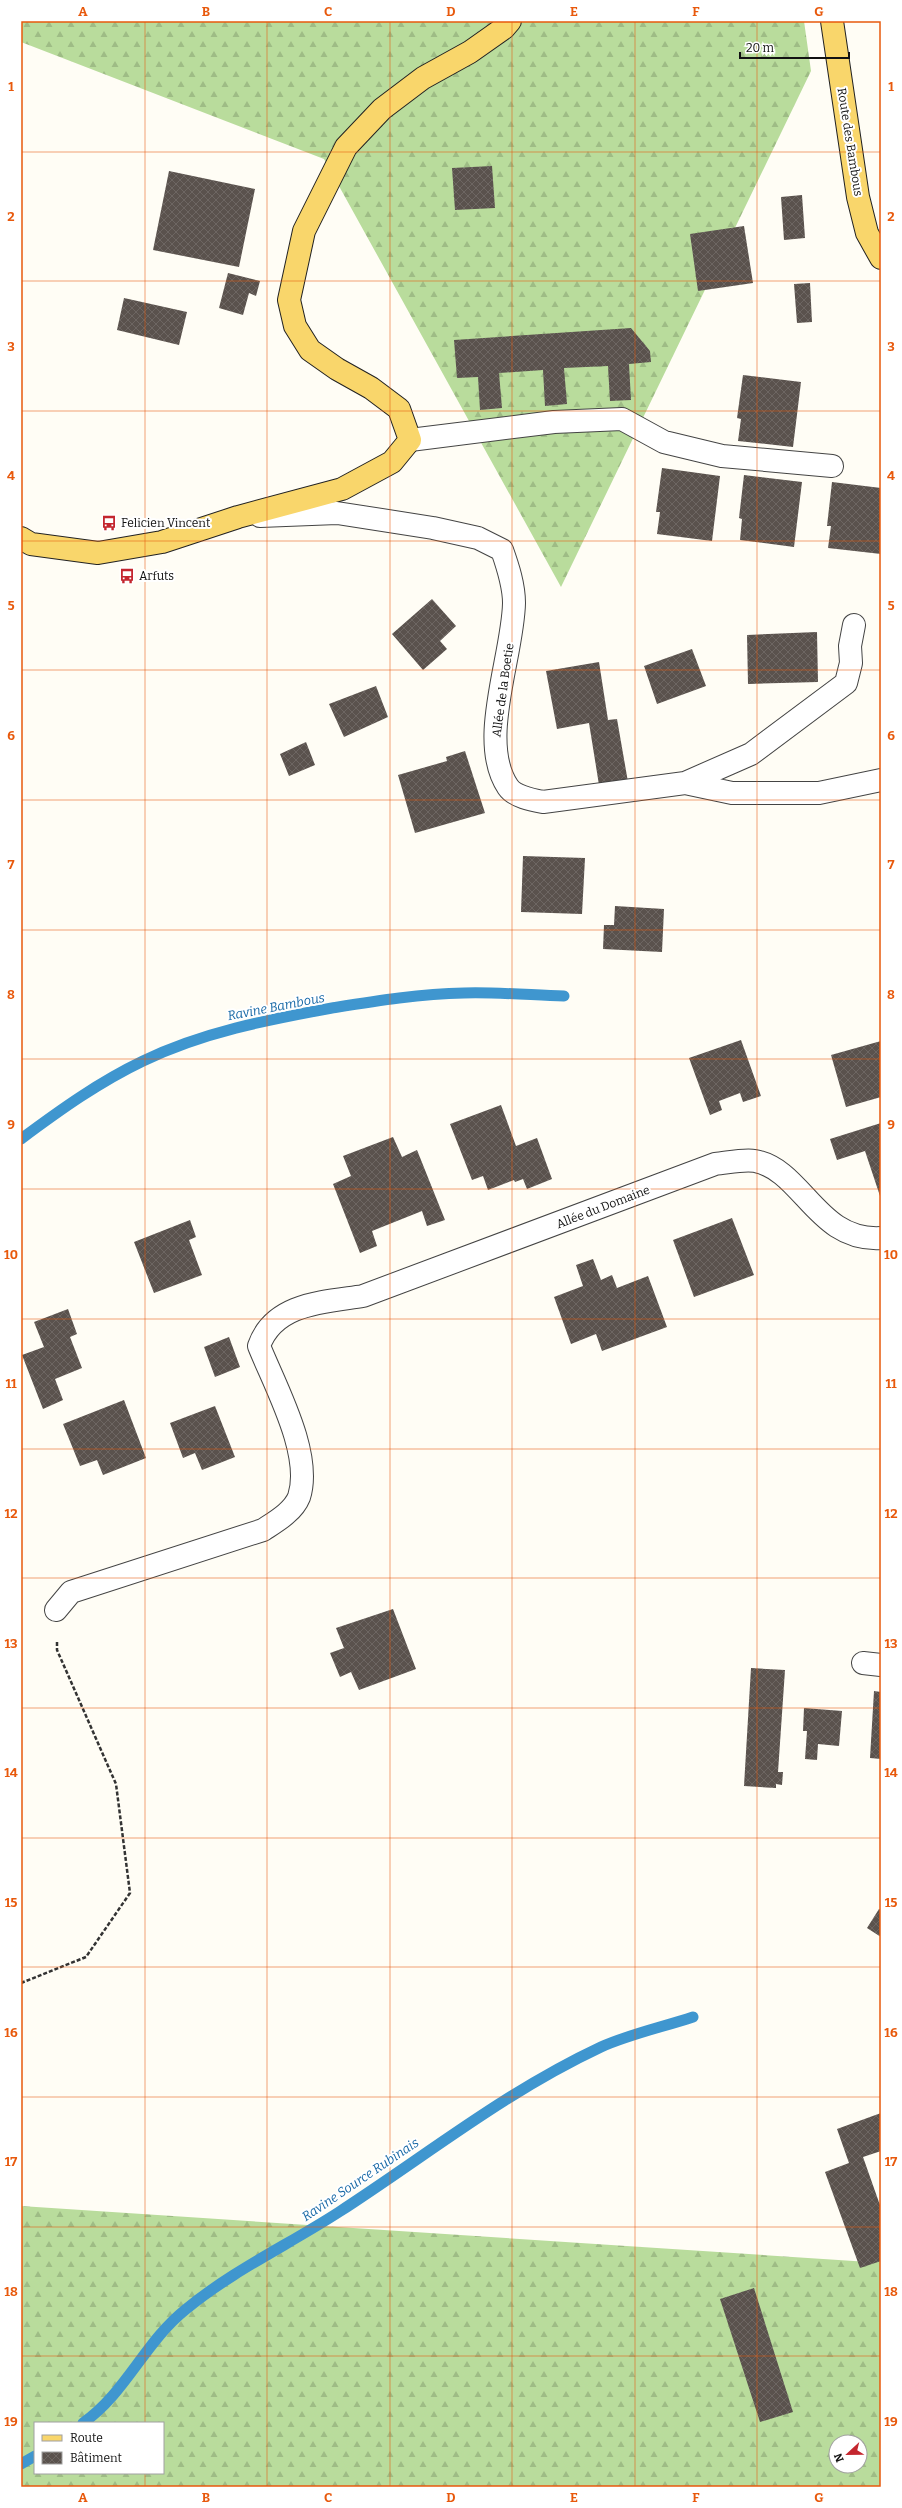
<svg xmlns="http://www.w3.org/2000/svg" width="902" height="2508" viewBox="0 0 902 2508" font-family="Bitter,serif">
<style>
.forest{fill:url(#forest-firs);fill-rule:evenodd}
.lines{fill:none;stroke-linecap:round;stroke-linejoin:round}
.stream{stroke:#3f96cf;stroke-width:11}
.building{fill:url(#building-cross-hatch)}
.minor-casing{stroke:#444;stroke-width:24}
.major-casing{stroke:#222;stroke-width:24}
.path{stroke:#333;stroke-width:2.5;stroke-dasharray:4 2;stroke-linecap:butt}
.minor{stroke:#fff;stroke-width:22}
.major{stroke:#f9d66b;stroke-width:22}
.grid{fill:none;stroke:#e8590c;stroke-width:1;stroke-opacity:0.55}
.labels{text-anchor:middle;stroke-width:4;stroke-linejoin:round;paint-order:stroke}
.street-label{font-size:12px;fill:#111;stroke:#fff}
.poi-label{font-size:12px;fill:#111;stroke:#fff;text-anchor:start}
.water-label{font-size:13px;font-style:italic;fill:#1768a6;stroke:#fff}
.neatline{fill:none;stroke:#e8590c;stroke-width:1.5}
.grid-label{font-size:13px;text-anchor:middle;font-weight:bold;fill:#e8590c}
</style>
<defs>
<pattern id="forest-firs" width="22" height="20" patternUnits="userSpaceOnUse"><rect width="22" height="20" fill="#b9dc9c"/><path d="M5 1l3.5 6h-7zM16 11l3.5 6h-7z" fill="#9ebc85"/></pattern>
<pattern id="building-cross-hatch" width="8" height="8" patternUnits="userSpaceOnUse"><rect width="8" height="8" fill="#5a524d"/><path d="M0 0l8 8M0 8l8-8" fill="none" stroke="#6d6662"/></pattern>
</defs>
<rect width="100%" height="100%" fill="#fffdf5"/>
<!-- forest -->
<path class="forest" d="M21,21H804L811,71L561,587L324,159L21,42Z
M21,2206L869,2262L881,2206V2487H21ZM35,2423H163V2473H35ZM836,2442H860V2466H836Z"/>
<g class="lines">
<!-- stream -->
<path class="stream" d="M21,1139C60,1110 99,1082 143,1061C203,1032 267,1020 332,1008C376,1001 419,994 464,993C497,992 531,995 564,996
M83,2423C125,2394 145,2342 185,2310C232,2271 288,2245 339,2212C427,2155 505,2092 601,2047C630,2034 663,2027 693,2017
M21,2464L35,2456"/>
</g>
<!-- building -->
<path class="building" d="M492,166L495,208L455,210L452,168Z
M169,171L255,189L239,267L153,250Z
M802,195L805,238L784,240L781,197Z
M744,226L753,283L698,291L690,234Z
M228,273L260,281L256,296L249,293L243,315L219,308Z
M810,283L812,322L797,323L794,284Z
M124,298L187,312L179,345L117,330Z
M631,328L650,351L651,362L629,364L631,400L610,401L608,366L564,368L567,404L545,406L543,370L499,373L502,408L480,410L478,377L457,378L454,340Z
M743,375L801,382L793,447L738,441L741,419L737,418Z
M662,468L720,476L712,541L657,534L660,512H656Z
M744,475L802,482L794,547L740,540L742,519L739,518Z
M832,482L881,488V554L828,548L831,526H827Z
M432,599L456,626L440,641L447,649L423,670L392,634Z
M817,632L818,682L748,684L747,635Z
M692,649L706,686L657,704L644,666Z
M599,662L608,720L617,719L628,782L599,785L589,723L557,729L546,671Z
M376,686L388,717L344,737L329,704Z
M306,742L315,765L289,776L280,754Z
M465,751L485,813L415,833L398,775L447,761L446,757Z
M523,856L585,858L582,914L521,912Z
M615,906L664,909L662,952L603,949L604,925H614Z
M741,1040L761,1096L743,1102L740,1093L719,1101L722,1110L710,1115L689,1058Z
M881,1041V1097L846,1107L831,1055Z
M501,1105L516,1146L537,1138L552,1179L527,1189L523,1179L515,1182L514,1180L488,1190L483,1176L472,1180L450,1124Z
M881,1123V1199L865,1151L837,1160L830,1139Z
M393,1137L402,1157L417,1150L445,1220L427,1226L422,1211L372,1231L377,1246L360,1253L333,1184L351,1176L343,1156Z
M732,1218L754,1275L694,1297L673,1240Z
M190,1220L196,1237L189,1240L202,1275L154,1293L134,1242Z
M593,1259L601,1280L612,1275L617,1288L648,1276L667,1327L602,1351L596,1334L571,1344L554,1297L583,1286L576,1265Z
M68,1309L77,1334L70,1337L82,1368L55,1379L63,1400L43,1409L22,1355L44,1347L34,1322Z
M229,1337L240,1367L215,1377L204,1347Z
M124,1400L146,1458L103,1475L97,1460L80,1466L63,1424Z
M215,1406L235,1457L202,1470L195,1453L183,1458L170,1423Z
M393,1609L416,1669L359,1690L351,1672L340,1677L330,1653L344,1648L336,1628Z
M751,1668L785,1670L778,1772H783L782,1785L776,1784V1788L744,1786Z
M874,1691L881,1692V1759L870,1758Z
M804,1708L842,1711L839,1746L818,1744L817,1760L805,1759L807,1731H803Z
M879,1909L881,1910V1937L867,1928Z
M881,2113V2151L863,2157L881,2208V2261L860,2268L825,2172L849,2163L837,2129Z
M754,2288L793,2412L760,2422L720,2299Z"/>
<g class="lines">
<!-- minor casing -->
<g class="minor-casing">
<path id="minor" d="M410,440L554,422L622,419L664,442L722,456L832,466
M260,516L337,513L433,528L478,538L502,550C508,567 514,585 514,603C513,657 477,741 508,787C515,797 532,800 543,802L685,783L751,754L846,683L851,663L850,646L854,625
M685,783L732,793H819L881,780
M56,1610L71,1592L263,1530C275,1522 293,1512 299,1497C313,1454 275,1386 259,1346C274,1303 324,1302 363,1296L715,1164C727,1163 743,1159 755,1161C803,1170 817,1242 881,1238
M863,1663L881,1665"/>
</g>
<!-- major casing -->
<g class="major-casing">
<path id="major" d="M832,21L858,197L867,233L881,258
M21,538L31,544L98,553L162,542L238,517L342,489L392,462L410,440L399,409L371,388L337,369L310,350L295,326L289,300L304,231L346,147L382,109L423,78L470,52L504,28L510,21"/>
</g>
<!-- path -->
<path class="path" d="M21,1983L86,1957L130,1893L116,1784L57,1650V1641"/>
<!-- minor -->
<use href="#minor" class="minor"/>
<!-- major -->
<use href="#major" class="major"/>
</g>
<!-- grid -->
<path class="grid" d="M145,21V2423M267,21V2487M390,21V2487M512,21V2487M635,21V2487M757,21V2487M21,152H881M21,281H881M21,411H881M21,541H881M21,670H881M21,800H881M21,930H881M21,1059H881M21,1189H881M21,1319H881M21,1449H881M21,1578H881M21,1708H881M21,1838H881M21,1967H881M21,2097H881M21,2227H881M21,2356H881M145,2473V2487"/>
<!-- icons -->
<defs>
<g id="bus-bare" transform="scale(1.2)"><path d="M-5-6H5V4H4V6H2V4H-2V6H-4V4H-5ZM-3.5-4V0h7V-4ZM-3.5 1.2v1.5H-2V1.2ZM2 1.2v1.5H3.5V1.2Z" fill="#c4262e" stroke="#fff" stroke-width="2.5" paint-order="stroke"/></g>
</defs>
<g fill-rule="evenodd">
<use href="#bus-bare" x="109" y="523"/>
<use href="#bus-bare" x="127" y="576"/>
</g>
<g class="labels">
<!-- street labels -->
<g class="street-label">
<text transform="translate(850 142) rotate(81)" y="4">Route des Bambous</text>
<text transform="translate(503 690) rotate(-82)" y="4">Allée de la Boetie</text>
<text transform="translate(603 1207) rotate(-21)" y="4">Allée du Domaine</text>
</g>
<!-- poi labels -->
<g class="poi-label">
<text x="121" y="527">Felicien Vincent</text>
<text x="139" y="580">Arfuts</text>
</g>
<!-- water labels -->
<g class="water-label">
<text transform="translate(276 1006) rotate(-11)" y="5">Ravine Bambous</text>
<text transform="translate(360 2179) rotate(-34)" y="5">Ravine Source Rubinais</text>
</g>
</g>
<!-- border -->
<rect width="902" height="2508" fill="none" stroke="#ffffff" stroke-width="44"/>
<!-- legend -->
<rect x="34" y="2422" width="130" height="52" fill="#ffffff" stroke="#a0a0a0"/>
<rect x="42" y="2435" width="20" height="6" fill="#f9d66b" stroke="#a0a0a0"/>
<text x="70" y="2442" font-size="12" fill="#111111">Route</text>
<rect x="42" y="2452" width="20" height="12" fill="url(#building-cross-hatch)" stroke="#a0a0a0"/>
<text x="70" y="2462" font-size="12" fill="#111111">Bâtiment</text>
<!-- north arrow -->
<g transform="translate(848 2454) rotate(248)"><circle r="19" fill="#ffffff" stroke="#a0a0a0"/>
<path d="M0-3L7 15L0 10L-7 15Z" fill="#c4262e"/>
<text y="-6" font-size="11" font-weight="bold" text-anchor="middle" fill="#111111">N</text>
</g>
<!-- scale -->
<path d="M740 52v6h109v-6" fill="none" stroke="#111111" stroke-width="2"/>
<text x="746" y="52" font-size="12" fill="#111111" stroke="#ffffff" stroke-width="3" paint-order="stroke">20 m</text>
<rect x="22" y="22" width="858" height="2464" class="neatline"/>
<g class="grid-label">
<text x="83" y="16">A</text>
<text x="206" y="16">B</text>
<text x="328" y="16">C</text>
<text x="451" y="16">D</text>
<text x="574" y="16">E</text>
<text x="696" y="16">F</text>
<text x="819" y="16">G</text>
<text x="11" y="91">1</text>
<text x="891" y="91">1</text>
<text x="11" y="221">2</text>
<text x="891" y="221">2</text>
<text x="11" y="351">3</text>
<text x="891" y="351">3</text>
<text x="11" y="480">4</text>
<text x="891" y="480">4</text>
<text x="11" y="610">5</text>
<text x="891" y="610">5</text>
<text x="11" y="740">6</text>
<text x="891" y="740">6</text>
<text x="11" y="869">7</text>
<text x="891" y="869">7</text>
<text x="11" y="999">8</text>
<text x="891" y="999">8</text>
<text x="11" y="1129">9</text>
<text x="891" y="1129">9</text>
<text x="11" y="1259">10</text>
<text x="891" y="1259">10</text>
<text x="11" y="1388">11</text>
<text x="891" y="1388">11</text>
<text x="11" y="1518">12</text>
<text x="891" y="1518">12</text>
<text x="11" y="1648">13</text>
<text x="891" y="1648">13</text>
<text x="11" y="1777">14</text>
<text x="891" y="1777">14</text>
<text x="11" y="1907">15</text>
<text x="891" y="1907">15</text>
<text x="11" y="2037">16</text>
<text x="891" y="2037">16</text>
<text x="11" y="2166">17</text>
<text x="891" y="2166">17</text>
<text x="11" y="2296">18</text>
<text x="891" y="2296">18</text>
<text x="11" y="2426">19</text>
<text x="891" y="2426">19</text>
<text x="83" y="2502">A</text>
<text x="206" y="2502">B</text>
<text x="328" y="2502">C</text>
<text x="451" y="2502">D</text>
<text x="574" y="2502">E</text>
<text x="696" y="2502">F</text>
<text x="819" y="2502">G</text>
</g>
</svg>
